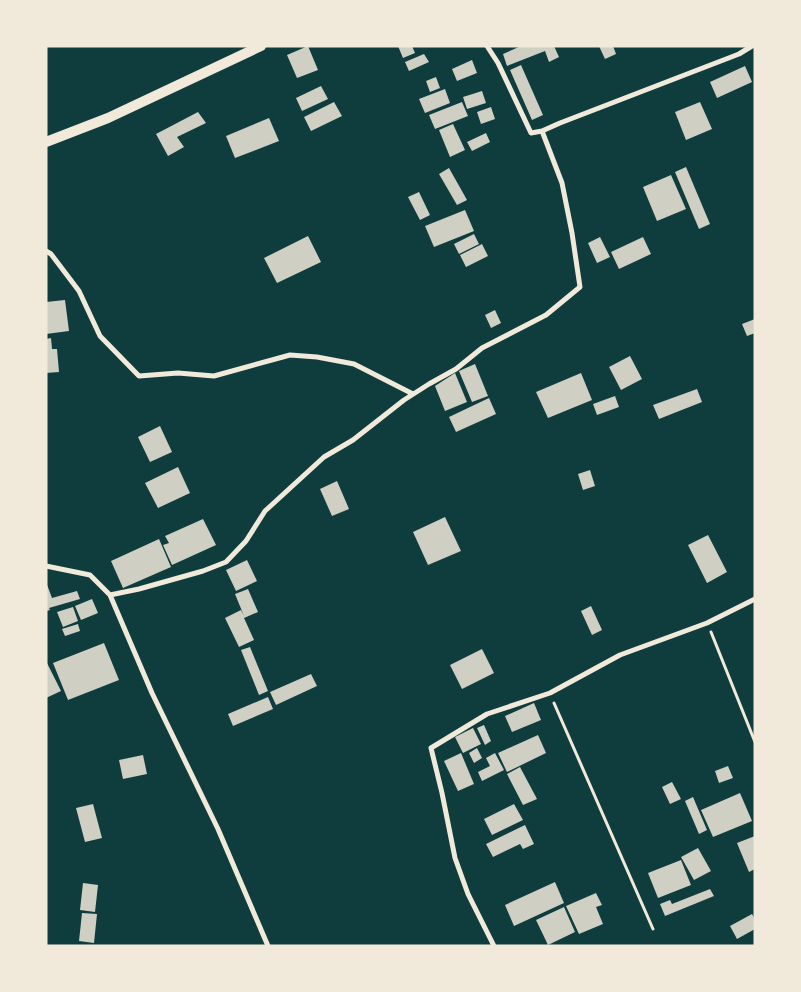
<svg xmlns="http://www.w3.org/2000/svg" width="801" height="992" viewBox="0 0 801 992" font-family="Cabin,sans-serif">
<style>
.building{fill:#cfcfc3}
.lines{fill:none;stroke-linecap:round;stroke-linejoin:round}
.path{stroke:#f1e9da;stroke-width:3}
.minor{stroke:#f1e9da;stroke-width:5}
.secondary{stroke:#f1e9da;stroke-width:10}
</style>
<rect width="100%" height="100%" fill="#0f3d3e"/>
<!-- building -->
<path class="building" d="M308,46L318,70L297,78L287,55Z
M398,46H412L415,53L403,58Z
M521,46H554L559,57L549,62L545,51L507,66L503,54Z
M599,46H613L616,54L605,59Z
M424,54L429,62L409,71L405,62Z
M472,60L477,73L457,81L452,69Z
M521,65L543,115L532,120L510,70Z
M745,66L752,82L717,98L710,82Z
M436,77L440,88L430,92L426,81Z
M321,86L328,99L302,111L296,98Z
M445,89L450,103L425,113L419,99Z
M482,91L486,103L467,109L463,97Z
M334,102L342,116L311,131L304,117Z
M462,102L468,116L435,129L429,115Z
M700,102L712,129L686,140L675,112Z
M491,107L495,119L481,124L477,112Z
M198,112L206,123L177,137L184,147L168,156L156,134Z
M269,118L279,141L235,158L226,136Z
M453,124L465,150L450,157L439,130Z
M486,133L490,142L472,151L467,142Z
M686,167L710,224L699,229L675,172Z
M449,168L467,200L457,205L439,174Z
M671,175L686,209L657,221L643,187Z
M419,192L430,215L420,220L408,197Z
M465,210L474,231L434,247L425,226Z
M474,234L479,244L459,254L454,244Z
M308,236L321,262L277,283L264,258Z
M600,237L610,257L597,263L588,243Z
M643,237L651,254L619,269L611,252Z
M482,244L488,256L466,267L460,255Z
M65,300L69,331L46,334V302Z
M495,310L501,323L491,328L485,315Z
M755,319V333L747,336L742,324Z
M51,338L52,349H57L59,372L46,373V339Z
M630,356L642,379L621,390L609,367Z
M475,364L488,396L472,402L459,371Z
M455,373L467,402L445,411L435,386Z
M581,373L592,400L548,418L536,392Z
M697,389L702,402L659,419L653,405Z
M615,396L619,407L597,415L593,404Z
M489,398L496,414L456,432L449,417Z
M160,426L172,452L150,462L138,437Z
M178,467L190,493L158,508L145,483Z
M590,470L595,486L583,490L578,474Z
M337,481L349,509L332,516L320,489Z
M445,517L461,551L428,565L413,532Z
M203,519L216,545L172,565L163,545L169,543L165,536Z
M708,535L727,572L707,583L688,545Z
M159,539L171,567L123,588L111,561Z
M247,560L257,581L236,591L226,570Z
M46,582L52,598L77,591L80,599L49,608L50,610L46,611V601H47L46,599Z
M248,589L258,612L244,618L254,640L239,647L225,618L241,610L244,616L235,594Z
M92,599L98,613L81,620L75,606Z
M591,606L602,630L592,635L581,611Z
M73,607L78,621L63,627L57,612Z
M78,624L80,631L65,636L62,629Z
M104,643L119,680L68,700L53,663Z
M250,647L268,691L259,695L241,650Z
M482,649L494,673L462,689L450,665Z
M46,661L61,691L46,698Z
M311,674L317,686L276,705L270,692Z
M268,697L273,709L233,726L228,714Z
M534,703L541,720L512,732L505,716Z
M484,725L491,741L485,745L477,728Z
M473,728L481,744L463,753L455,737Z
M538,735L546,753L507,772L498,753Z
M477,748L482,758L474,763L469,753Z
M461,753L474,784L458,791L444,761Z
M495,753L504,770L482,781L478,772L490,766L486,758Z
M143,755L147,774L123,779L119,760Z
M728,766L733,778L719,783L715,771Z
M520,767L537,799L523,805L507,774Z
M672,782L681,799L670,804L662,787Z
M740,793L752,821L713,837L701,810Z
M693,797L707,830L699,834L685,801Z
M93,804L102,838L85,842L76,808Z
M514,804L523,820L492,835L484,819Z
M525,825L534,844L523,849L520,844L493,857L486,844Z
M755,836V869L749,872L737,843Z
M698,848L711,871L694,880L681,857Z
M681,860L691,885L658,898L648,873Z
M555,882L564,903L514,926L505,905Z
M83,883L98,885L95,912L80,910Z
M710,889L714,896L665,916L660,904L670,900L672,904Z
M596,893L602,905L596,907L603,924L579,934L566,906Z
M564,907L575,932L548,945L536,920Z
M82,913L97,914L94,943L79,941Z
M752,914L755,919V929L737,939L730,926Z"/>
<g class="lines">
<!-- path -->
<path class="path" d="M711,632L755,742
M554,703L653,929"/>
<!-- minor -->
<path class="minor" d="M487,46L498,63L531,133L542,131L560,123L739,54L752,46
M46,251L51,254L79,291L100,336L139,376L178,373L214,376L290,355L317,357L354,364L413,394
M46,566L90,575L110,595L139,589L203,571L226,562L246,541L265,511L324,457L353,440L404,400L429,384L456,369L482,348L546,315L580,287L572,233L562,183L542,131
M110,595L152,693L218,829L268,946
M494,946L468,894L455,858L442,793L431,748L487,714L550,693L620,655L707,623L755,599"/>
<!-- secondary -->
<path class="secondary" d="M46,142L108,118L261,46"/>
</g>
<!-- border -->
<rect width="801" height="992" fill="none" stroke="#f1e9da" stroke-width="95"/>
</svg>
